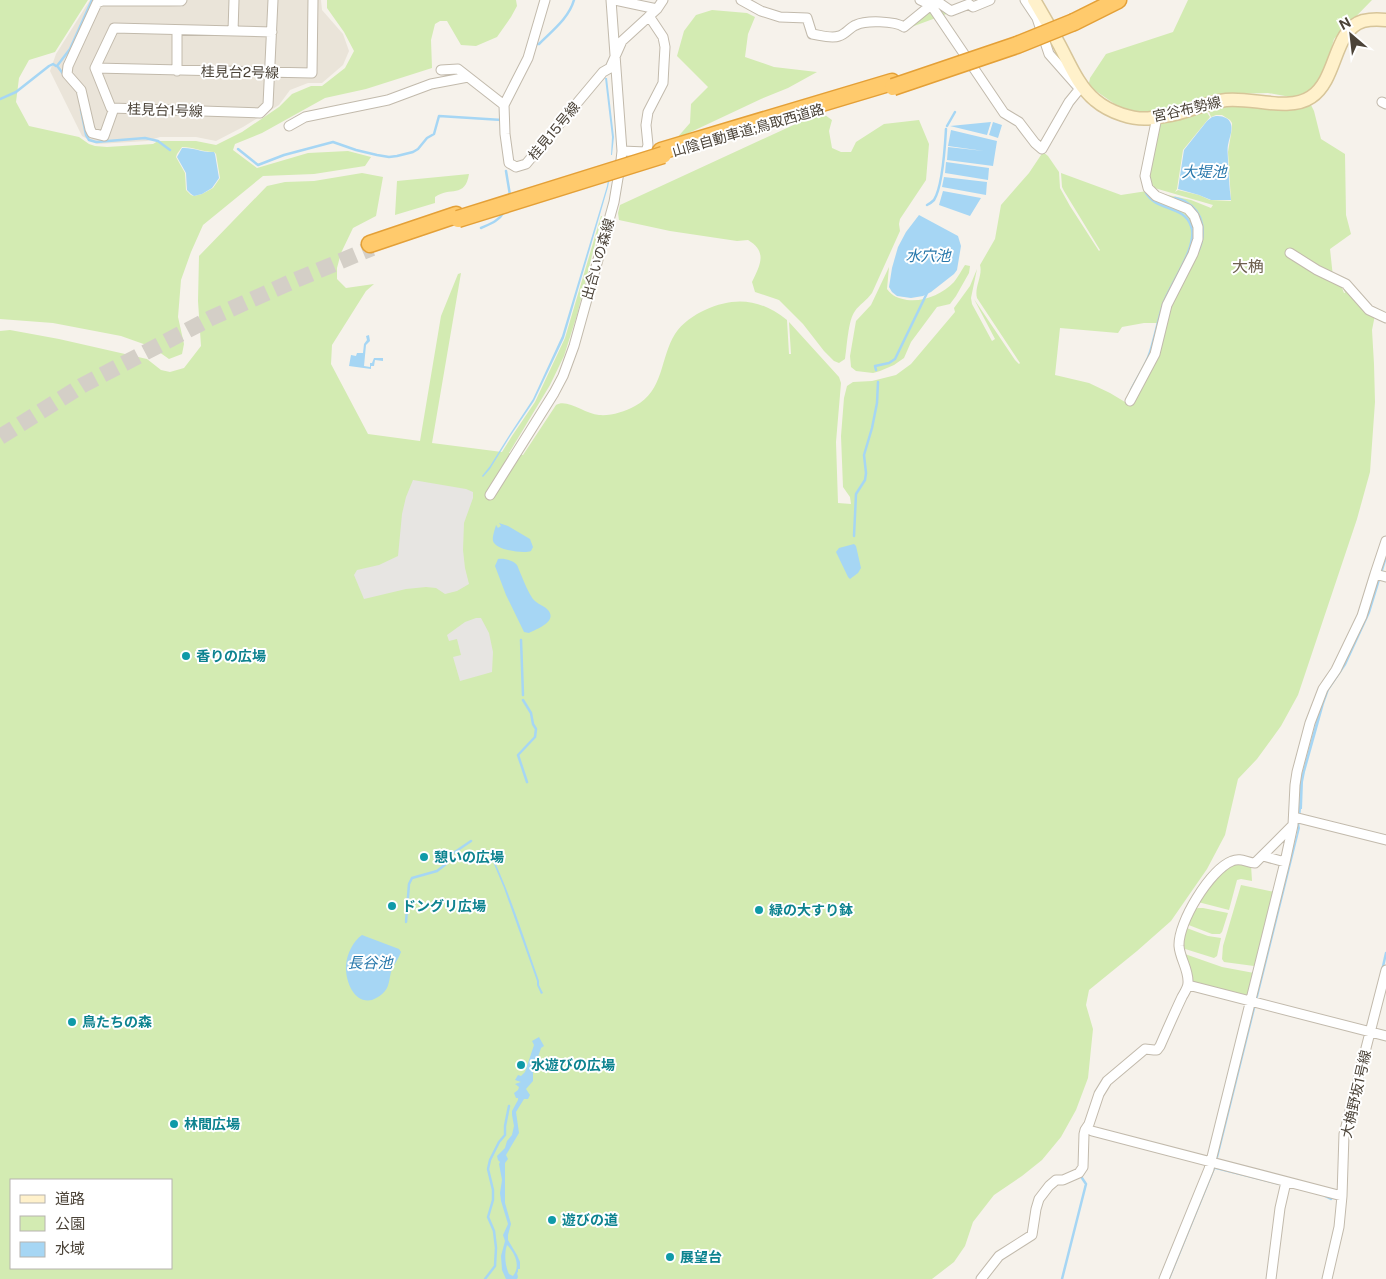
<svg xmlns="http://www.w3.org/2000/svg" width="1386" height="1279" viewBox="0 0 1386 1279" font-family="'Public Sans','Noto Sans JP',sans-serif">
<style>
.residential{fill:#eae4d9}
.green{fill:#d3ebb2;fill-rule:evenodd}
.parking{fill:#e7e5e2}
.water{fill:#a6d6f4;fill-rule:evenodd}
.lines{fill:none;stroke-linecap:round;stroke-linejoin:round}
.stream{stroke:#a6d6f4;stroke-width:2.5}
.highway-tunnel{stroke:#d4cfc7;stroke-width:16;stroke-dasharray:16 8;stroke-linecap:butt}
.street-casing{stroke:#c2baac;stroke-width:11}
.secondary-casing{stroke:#d7c599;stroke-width:15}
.highway-casing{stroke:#e4a037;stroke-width:19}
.street{stroke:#fff;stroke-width:9}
.secondary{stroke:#fff1cb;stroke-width:12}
.highway{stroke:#ffca6c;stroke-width:16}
.highway-bridge-casing{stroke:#e4a037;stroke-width:19;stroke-linecap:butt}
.highway-bridge{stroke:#ffca6c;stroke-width:16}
.culture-dot{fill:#0f9aa8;stroke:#fff;stroke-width:2}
.labels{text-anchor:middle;stroke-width:4;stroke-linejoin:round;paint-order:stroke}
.street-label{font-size:14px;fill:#4b4338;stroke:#fff}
.culture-label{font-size:14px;font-weight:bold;fill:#0d838f;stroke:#fff;text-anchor:start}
.water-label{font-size:15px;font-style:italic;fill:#2878ab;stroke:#fff}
.quarter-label{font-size:16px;fill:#6e604f;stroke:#fff}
</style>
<rect width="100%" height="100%" fill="#f6f2eb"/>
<!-- residential -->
<path class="residential" d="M90,0L182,7L185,0H321L322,10L343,34L349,51L343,65L322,83H308L290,90L279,105L243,127L216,141L196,137H160L147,141L97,144L82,136L50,71L56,54Z"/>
<!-- green -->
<path class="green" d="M0,0H88L55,52L29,60L19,78L16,102L29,126L79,137L89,144L95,146L107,147L153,144L158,141L162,144L158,141H196L216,145L242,132L279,107L292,94L311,86H322L345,68L354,51L344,32L327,8V0H516L517,6L511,17L497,37L476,46L461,45L447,21H440L435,24L431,40L432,68L366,89L325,98L262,133L235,144L233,150L257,168L308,153L348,151L371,157L365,166L314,174L263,176L203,225L191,252L181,280L178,317L184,344L182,354L169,359L152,347L121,336L53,323L0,319ZM182,147C193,147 203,152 214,152L216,154L220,178L213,188L202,194L194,196L191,195L186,190L185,173L176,157L177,154Z
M1188,0H1372L1334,39L1327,64L1320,77L1309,93L1296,98L1268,93L1232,94L1173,108L1145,114L1122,109L1093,89L1089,83L1090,78L1106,54L1173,32Z
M936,6L952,12L906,29Z
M712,10L747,13L755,17L748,34L745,57L774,67L817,72L788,88L761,99L676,139L690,123L691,104L708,87L677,56L684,31L696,15Z
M1310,103L1314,111L1321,139L1345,154L1346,215L1351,234L1330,249L1333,277L1340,282L1344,293H1345L1342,283L1375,315L1372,330L1374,364L1375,402L1370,472L1357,519L1298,695L1281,726L1257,759L1238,779L1225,835L1207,869L1171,921L1137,951L1089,990L1086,1005L1093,1029L1088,1078L1076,1110L1061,1137L1042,1160L1022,1176L994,1195L973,1222L965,1246L954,1262L932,1279H0V331L10,330L59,339L147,359L161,370L170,372L184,368L201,346L198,301L199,256L267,186L285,182L314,181L362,173L383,177L376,216L353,228L341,253L337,268V279L346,288L374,284L366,291L332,345L331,364L368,434L420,441L441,316L458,274L461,273L432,443L502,452L512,436L535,402L565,338L601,216H602L577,315L564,356L550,385L509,453L523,455L556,405C567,398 585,414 599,415C611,416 624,412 635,406C664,391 660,358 675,334C682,323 694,315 705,310C735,296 761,299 787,320L789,354H791L789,322L839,377L841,383L836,442L838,503L851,504L850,497L843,487L841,436L844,398L847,386L853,382L872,381L896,375L911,364L955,312L954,308L970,286L977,269L971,298L972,304L992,341L995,339L974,299L1015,360L1019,364L1020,363L977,298C974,287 983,276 980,265L995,239L1001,205L1029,173L1043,152L1048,156L1059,172L1060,188L1070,206L1099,251L1100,250L1064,191L1062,187L1061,173L1121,195L1147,191L1184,210L1190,217L1195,233L1191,250L1159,323H1144L1122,327L1118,333L1060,328L1055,375L1089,383L1110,393L1130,405L1167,315L1200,245L1190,207L1184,203L1159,193L1191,200L1211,208L1213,205L1151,187L1148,172L1161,122L1206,107V111L1210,117L1183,150L1177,189L1175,192L1178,190L1199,195L1210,200L1231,201L1228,152L1232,128V123L1230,120L1222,115H1216L1211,117L1207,107ZM11,1180H171V1268H11Z
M825,115L832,120L829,131L832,148L841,152H851L856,142L884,124L919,120L929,144L926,180L900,219L899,224L900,231L872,293C867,300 859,305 855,311C848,320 847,347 845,359L839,363L834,361L824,351L803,324L779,300L755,292L752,282C760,265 768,252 748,240L737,241L670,231L619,220L618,213L620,205L813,116Z
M469,174C465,199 450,186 435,197V203L395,215L397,181Z
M965,265L970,266L969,273L956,296L950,304L937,307L911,342L904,358L894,365L880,371L873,373L856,371L851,367L850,356L856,321L871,305L889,267L887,289C893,297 898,298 907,300C925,302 942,294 954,282C958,277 961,271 965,265Z
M1234,862L1251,865L1252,881L1241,879L1237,880L1229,910L1198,902L1212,880Z
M1241,885L1275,892L1255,965L1254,966L1224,962L1222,959L1223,946Z
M1198,908H1203L1228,913L1222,932L1220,934H1212L1186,924L1193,910Z
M1184,927L1208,936L1221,938L1217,956L1214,958L1182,948Z
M1182,953L1222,967L1254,973L1250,997L1190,983Z"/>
<!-- parking -->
<path class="parking" d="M413,480L466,489L473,492V498L464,523L463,550L465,568L469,584L457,591L445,594L436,588L426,587L406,589L364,599L354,575L357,570L379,565L398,556L402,514L406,497Z
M476,618H481L489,633L493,652L492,672L460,681L453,657L461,655L457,639L449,641L447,635L465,622Z"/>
<!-- water -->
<path class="water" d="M605,78H607L614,137L612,155H611L612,137Z
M1216,116C1221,116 1228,117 1230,122C1234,129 1229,138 1228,145C1227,150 1228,155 1228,161C1229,174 1229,187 1231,200H1211L1199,195L1178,189L1184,150L1207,121L1212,117Z
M991,122L987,135L950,126Z
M993,122L1002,125L998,138L989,135Z
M951,130L997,141L993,166L947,160L948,147L984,151L948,146Z
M182,148C193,147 203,153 214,152L215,154L219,178L212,188L202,194L194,196L191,194L187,190L186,173L177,157Z
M946,162L989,168L988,180L945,173Z
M610,167H612L608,187L564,338L534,401L511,435L490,469L483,477L482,476L490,466L510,434L533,399L562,336L607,186Z
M944,177L987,182L986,195L942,187Z
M943,191L981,198L970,216L939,205Z
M919,215L958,236L961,246L957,270L954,274L931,292L923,296L911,298L897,296L892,292L889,287L892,268L898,247L906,232Z
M369,335L370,341L366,345L364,366L370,367V363H372L374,358H383V361L375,360L374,366H371V369L349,366L351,355L356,356L357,353H363L364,344L367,340L366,336Z
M499,523L508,526L530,539L533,547L531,551C524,554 495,550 493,541C492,537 495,529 496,525L498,528L501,526Z
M854,544L856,546L861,568L858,573L850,579L848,577L836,552L839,548Z
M1386,553V561L1370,613L1346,665L1329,690L1324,704L1305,772L1303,782L1302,809H1299L1300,781L1321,703Z
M498,559C504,558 513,560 517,565C521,574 529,596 535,601C539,605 545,606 548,610C558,622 536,629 529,633L524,632L506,595L495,566Z
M1298,825H1299L1300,828L1217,1162L1283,1184V1186L1215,1169L1170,1279H1169L1213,1169L1297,833Z
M492,856C511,896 524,939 539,981V985L543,993L541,994L537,985V981L504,888L491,857Z
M362,935L399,949L401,952C399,958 395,963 392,969C389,977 390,985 385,991C382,995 377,998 372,1000C354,1004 345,981 346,965C347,954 353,941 362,935Z
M539,1037L544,1046L541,1048L533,1072V1081L526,1089L530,1095L528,1099H524L516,1112L519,1133L506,1155L508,1159L505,1163V1203L511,1224L508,1235V1240L517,1255L520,1262V1269H518V1272L517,1273L518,1277L517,1279H506L502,1270L501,1256L505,1241L503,1235L508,1224L501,1201L500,1193L502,1180L499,1164L500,1162L498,1160L497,1156L505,1148L507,1141L512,1135L514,1126L512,1115V1111L518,1100V1098H516L514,1093L518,1090L519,1087L515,1084L521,1082L515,1080L518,1075L521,1076L525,1072L534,1045L532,1041ZM507,1245C515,1253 521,1266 513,1276L509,1274C505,1266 504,1254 507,1245Z"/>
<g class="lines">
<!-- stream -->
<path class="stream" d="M535,44H539C552,31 569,18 574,0
M57,66L70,49L92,0
M58,67L64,75
M0,99L16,92L49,66L53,64L56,66
M81,110L86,135L89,140L96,142L145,138L158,141L170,150
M947,126L955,112
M238,149L258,165L284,155L333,142L356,150L377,155L389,157L397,156L413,152L418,149L427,138L434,134L439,116L502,120
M506,171L510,195L509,198
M1175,198C1178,199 1183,200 1186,202C1205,212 1206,235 1198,252
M927,205C929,204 932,202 934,200C943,186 945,146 946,129
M481,228C490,224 499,221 504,212
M876,370L875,366L889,363L895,359L928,291
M1131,390C1137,378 1146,365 1150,352C1155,336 1158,320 1163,304C1170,284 1199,245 1191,226C1184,205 1156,211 1146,193
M854,536L856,494L865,480L866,473L864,455L872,428L877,403L878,382
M521,640L523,695
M523,700L531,713L533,724L536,729L535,737L518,755L527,782
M1298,827L1300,807
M406,922L409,884L412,878L437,871L446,864L452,854L471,841
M1382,971L1386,953
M1325,1196L1331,1199
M485,1279L495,1266L496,1248L494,1231L488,1217L493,1200V1190L488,1169L490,1160L499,1142L505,1135V1126L509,1106
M1062,1279L1086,1184L1082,1178"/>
<!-- highway-tunnel -->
<path class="highway-tunnel" d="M0,437L83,385L211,318L291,282L372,248"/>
<!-- street casing -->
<g class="street-casing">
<path id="street" d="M545,0L528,58L504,105L505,134L509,163L516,167L526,164L603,72L610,68L622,41L657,9L663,0
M615,0L657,9
M741,0L761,11L780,17L807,18L812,34C820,35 831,39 839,36C846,34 850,27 856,25C866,20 895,21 904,27L931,5L938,2L939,0
M920,0L931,5L1004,113L1019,122L1035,143L1042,149L1069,102L1082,86
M1025,0L1037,18L1049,54L1079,88
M938,2L951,11L969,4L973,7L990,0
M233,31L234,0
M272,32L114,28L95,68L111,108L260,113L268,105L273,0
M95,68L312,73L313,0
M441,70L458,69L504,105
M177,71V30
M1382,102L1386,104
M114,108L104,136L92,133L90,129L81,90L67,74L68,66L97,3L102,1H181L182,0
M289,126L305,117L388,100L431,84L468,77
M622,151L646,152L648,145L646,125L648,112L663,83L664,64L665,47L663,37L649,16
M1290,253L1317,270L1346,284L1369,310L1386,318
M1130,401L1155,354L1167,305L1193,254L1198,239V227L1194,216L1188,209L1156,196L1148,188L1145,176L1157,117
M490,495L554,393L563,376L574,346L614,202L621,160L622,151L611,0
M1386,541L1375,574L1386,577
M1294,817L1386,840
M1263,856L1285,862
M1188,985L1386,1036
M1092,1131L1342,1196
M981,1279L999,1256L1032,1235L1036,1209L1039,1199L1049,1186L1056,1180H1063L1079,1173L1083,1167L1084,1134L1085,1130L1089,1124L1099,1094L1107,1081L1145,1049L1154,1050H1157L1160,1046C1167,1030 1174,1014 1182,997C1184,993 1188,988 1188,983C1189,970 1180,959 1179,946C1178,922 1210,870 1232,861C1241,857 1247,863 1255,863L1293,825
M1164,1279L1209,1169L1285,862L1293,825L1295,785L1297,772L1310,723L1323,689L1336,670L1362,616L1375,574
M1271,1279L1280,1208L1286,1182
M1327,1279L1339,1227L1342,1196L1344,1134L1386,970"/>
</g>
<!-- secondary casing -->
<g class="secondary-casing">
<path id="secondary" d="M1034,0C1043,15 1052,31 1060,46C1070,65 1079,87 1095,100C1109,112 1134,121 1152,118C1159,117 1167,116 1175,114C1192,110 1208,102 1226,100C1252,97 1289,112 1311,97C1338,79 1333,30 1363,21C1371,19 1378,19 1386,20"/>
</g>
<!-- highway casing -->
<g class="highway-casing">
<path id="highway" d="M1074,22L1118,0
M661,151L892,82
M370,244L456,215"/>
</g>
<!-- street -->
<use href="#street" class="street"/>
<!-- secondary -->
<use href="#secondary" class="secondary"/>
<!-- highway -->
<use href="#highway" class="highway"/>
<!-- highway-bridge casing -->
<g class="highway-bridge-casing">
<path id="highway-bridge" d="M893,87L1017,45L1074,22
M458,219L663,155"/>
</g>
<!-- highway-bridge -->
<use href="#highway-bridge" class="highway-bridge"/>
</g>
<!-- markers -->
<g class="culture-dot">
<circle cx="186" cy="656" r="5"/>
<circle cx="424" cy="857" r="5"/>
<circle cx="392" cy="906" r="5"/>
<circle cx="759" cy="910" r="5"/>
<circle cx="72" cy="1022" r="5"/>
<circle cx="521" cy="1065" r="5"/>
<circle cx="174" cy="1124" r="5"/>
<circle cx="552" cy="1220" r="5"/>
<circle cx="670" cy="1257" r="5"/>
</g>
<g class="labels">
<!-- street labels -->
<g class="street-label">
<text transform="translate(240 72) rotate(1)" y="5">桂見台2号線</text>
<text transform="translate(1187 109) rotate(-13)" y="5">宮谷布勢線</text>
<text transform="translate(165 110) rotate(2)" y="5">桂見台1号線</text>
<text transform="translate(748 130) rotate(-16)" y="5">山陰自動車道;鳥取西道路</text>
<text transform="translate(554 131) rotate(-50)" y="5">桂見15号線</text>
<text transform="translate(598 259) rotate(-74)" y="5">出合いの森線</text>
<text transform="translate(1356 1094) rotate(-77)" y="5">大桷野坂1号線</text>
</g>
<!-- culture labels -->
<g class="culture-label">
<text x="196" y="661">香りの広場</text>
<text x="434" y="862">憩いの広場</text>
<text x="402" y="911">ドングリ広場</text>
<text x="769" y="915">緑の大すり鉢</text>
<text x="82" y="1027">鳥たちの森</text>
<text x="531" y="1070">水遊びの広場</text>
<text x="184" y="1129">林間広場</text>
<text x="562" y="1225">遊びの道</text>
<text x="680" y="1262">展望台</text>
</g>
<!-- water labels -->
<g class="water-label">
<text x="1204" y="177">大堤池</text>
<text x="928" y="261">水穴池</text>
<text x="370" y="968">長谷池</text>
</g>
<!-- quarter labels -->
<g class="quarter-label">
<text x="1248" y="272">大桷</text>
</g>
</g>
<!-- legend -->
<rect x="10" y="1179" width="162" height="90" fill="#ffffff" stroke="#b7b4af"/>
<rect x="20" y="1195" width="25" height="8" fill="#fff1cb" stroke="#b7b4af"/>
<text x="55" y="1204" font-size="15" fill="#4b4338">道路</text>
<rect x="20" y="1216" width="25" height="15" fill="#d3ebb2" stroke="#b7b4af"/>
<text x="55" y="1229" font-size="15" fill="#4b4338">公園</text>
<rect x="20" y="1242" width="25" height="15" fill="#a6d6f4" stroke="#b7b4af"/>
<text x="55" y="1254" font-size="15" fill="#4b4338">水域</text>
<!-- north arrow -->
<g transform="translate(1351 35) rotate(332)" stroke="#ffffff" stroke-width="4" paint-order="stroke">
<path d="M0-4L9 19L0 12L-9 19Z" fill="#4b4338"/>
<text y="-8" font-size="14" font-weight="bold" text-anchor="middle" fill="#4b4338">N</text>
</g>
</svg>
